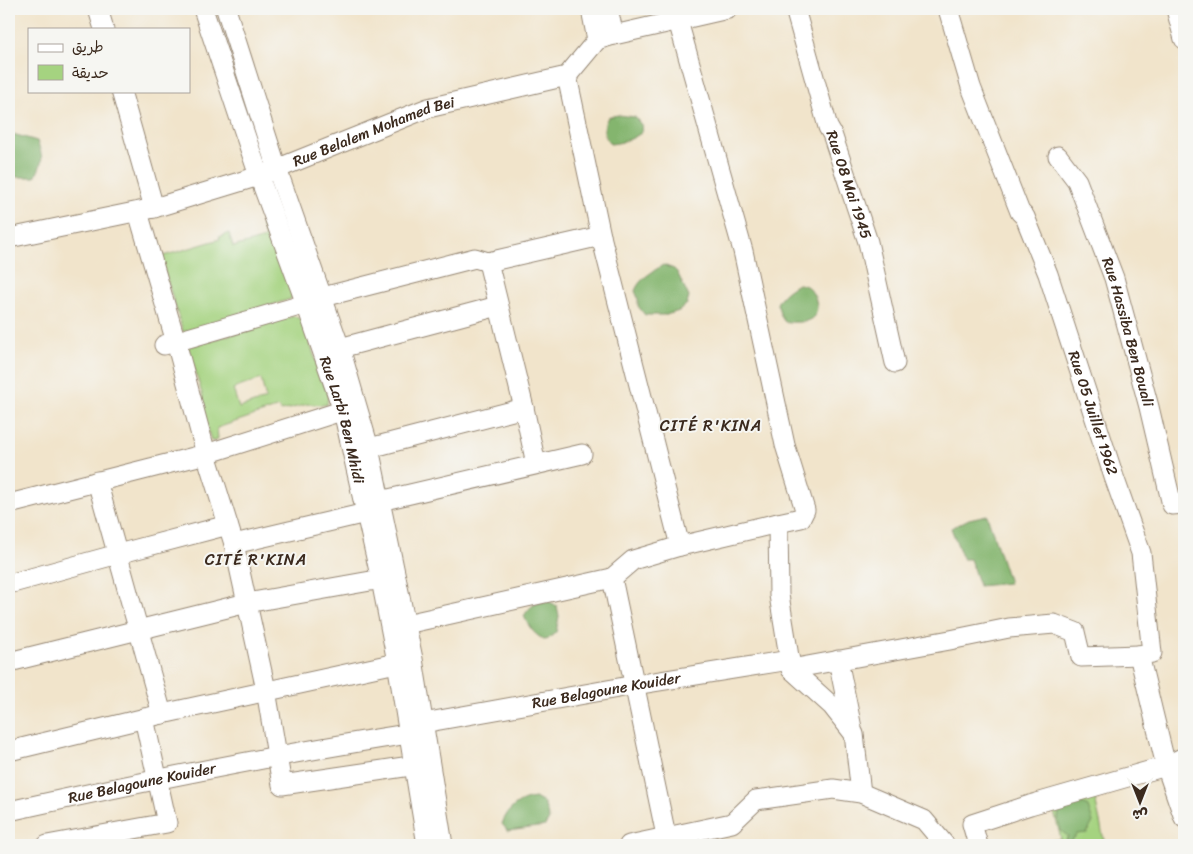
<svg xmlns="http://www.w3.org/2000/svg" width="1193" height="854" viewBox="0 0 1193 854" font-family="Sriracha,'Playpen Sans Arabic',sans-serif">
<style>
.green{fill:#a5d380;stroke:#707e4f;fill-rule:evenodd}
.forest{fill:#84b56e;stroke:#607046}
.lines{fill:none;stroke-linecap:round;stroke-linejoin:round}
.minor-casing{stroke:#968774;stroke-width:21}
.minor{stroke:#fff;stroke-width:19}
.labels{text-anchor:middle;stroke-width:4;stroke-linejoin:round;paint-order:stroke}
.street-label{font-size:15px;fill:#3b2a1e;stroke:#f6f6f2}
.neighbourhood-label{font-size:16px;letter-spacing:1px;fill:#3b2a1e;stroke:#f6f6f2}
</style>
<rect width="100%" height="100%" fill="#f6f6f2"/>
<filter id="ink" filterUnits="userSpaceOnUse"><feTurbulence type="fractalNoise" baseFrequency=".02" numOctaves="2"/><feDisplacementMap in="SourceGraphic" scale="10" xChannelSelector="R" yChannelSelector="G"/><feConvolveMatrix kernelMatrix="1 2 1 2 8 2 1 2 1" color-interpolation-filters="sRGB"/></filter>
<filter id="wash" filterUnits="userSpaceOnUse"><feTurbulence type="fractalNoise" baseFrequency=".0096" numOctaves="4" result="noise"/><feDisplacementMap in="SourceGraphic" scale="20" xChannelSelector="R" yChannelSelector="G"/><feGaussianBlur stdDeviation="1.12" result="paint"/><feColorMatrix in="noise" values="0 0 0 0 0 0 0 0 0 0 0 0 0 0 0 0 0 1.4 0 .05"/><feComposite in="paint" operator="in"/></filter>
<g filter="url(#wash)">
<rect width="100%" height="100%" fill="#f1e4cb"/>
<!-- green -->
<path class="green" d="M261,224L269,227L293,291L291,299L183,332L160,257L220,239L219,237L229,233L233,247L265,238Z
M294,316L302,320L328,396L327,405L308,404L281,411L279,407L217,428L218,438L216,441H211L200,400L203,397L188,347ZM261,379L266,399L239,408L233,389Z
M1094,794L1105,845H1094L1093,843L1076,844L1072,840L1077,834L1090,830L1068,835L1064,845H1041V842L1061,839L1052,804Z"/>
<!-- forest -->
<path class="forest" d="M618,115L635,117L642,126L641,133C631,140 622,143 610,144C603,134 602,128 608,117Z
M13,134L37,141C43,158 44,160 35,177H14L9,183V136Z
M663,265L674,269L677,272L689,297L687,304L679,311L666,315H645L638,306V298L635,291C639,279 652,272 663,265Z
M798,284C801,284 804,285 806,286C816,292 823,314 809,320C802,323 793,322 785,322C778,313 781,313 777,304C781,294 790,289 798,284Z
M987,515L1009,583L979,586L970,559H963L951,528L969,519Z
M548,601L557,606L559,616L556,632L547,640C535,637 529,627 524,616C530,606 535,602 548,601Z
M535,798L544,803L549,819L545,826L508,831L502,824C507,809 520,799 535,798Z
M1079,802L1088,807L1093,822L1087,833L1077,834L1072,840L1076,844L1094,843V845H1064L1068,836L1061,831L1058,820L1059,811L1067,805Z"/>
</g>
<g filter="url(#ink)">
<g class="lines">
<!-- minor casing -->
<g class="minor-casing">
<g id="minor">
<path d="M98,9L104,29"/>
<path id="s1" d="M203,9L259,176L306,304L343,411L381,580L397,662L427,845"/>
<path d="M226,9L277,169L340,348L369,448L413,659L443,845"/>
<path d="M591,9L597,40"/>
<path d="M608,9L614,35"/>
<path id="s2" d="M795,9L828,127L832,134L868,242L895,363"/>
<path id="s3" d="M948,9L971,87L1020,212L1025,217L1048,274L1114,477L1141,553L1152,653L1139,655L1166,766L1184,818"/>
<path d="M1176,9L1184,39"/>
<path d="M678,21L743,251L785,445L805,510L801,518L778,523L779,595L791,669L832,706L854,734L861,793"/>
<path d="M121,91L154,208"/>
<path id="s4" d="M1058,156L1077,181L1114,278L1149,407L1172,505L1184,504"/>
<path d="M601,236L680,546"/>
<path id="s5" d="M9,238L154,208L259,176L428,108L567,76L597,40L614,35L728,9"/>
<path d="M164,345L306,304L323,297L475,258L488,262L601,236L567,76"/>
<path d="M340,348L498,306"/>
<path d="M354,407L206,454L234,544L266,690L282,785L424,764"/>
<path d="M524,408L536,464"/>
<path d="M358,451L524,408L488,262"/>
<path d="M97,481L162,714"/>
<path d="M380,501L582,454"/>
<path d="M9,504L206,454L176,342L138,212"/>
<path d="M234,544L366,513"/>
<path d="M612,578L668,845"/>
<path d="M9,584L118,554L228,525"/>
<path d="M406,624L612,578L633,560L680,546L778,523"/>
<path d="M838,660L852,728"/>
<path d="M9,662L247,603L393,577"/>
<path d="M791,669L950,640L1009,628L1054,624L1075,632L1081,657L1139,655"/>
<path id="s6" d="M423,723L635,685L790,660"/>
<path d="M9,751L162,714L410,660"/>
<path id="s7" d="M9,811C145,781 282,753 421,732"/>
<path d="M47,845L167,823L144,718"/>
<path d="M629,845L732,823L756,800L833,789L861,793L924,820L945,845"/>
<path d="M978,845L972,824L1030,805L1166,766L1184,757"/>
</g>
</g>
<!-- minor -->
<use href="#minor" class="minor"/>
</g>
</g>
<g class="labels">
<!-- street labels -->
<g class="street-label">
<text dy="5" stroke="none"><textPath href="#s5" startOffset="381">Rue Belalem Mohamed Bei</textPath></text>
<text dy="5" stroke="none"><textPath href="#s2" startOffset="184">Rue 08 Mai 1945</textPath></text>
<text dy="5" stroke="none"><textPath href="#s4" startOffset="191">Rue Hassiba Ben Bouali</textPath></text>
<text dy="5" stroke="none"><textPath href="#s3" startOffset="430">Rue 05 Juillet 1962</textPath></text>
<text dy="5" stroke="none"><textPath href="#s1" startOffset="434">Rue Larbi Ben Mhidi</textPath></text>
<text dy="5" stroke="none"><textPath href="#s6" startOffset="186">Rue Belagoune Kouider</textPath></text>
<text dy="5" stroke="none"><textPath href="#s7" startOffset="136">Rue Belagoune Kouider</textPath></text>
</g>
<!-- neighbourhood labels -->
<g class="neighbourhood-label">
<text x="711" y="431">CITÉ R'KINA</text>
<text x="256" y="565">CITÉ R'KINA</text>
</g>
</g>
<!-- margin -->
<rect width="1193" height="854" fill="none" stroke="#f6f6f2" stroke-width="30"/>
<!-- legend -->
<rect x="28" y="28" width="162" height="65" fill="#f6f6f2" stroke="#aba49d"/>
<rect x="38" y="44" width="25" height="8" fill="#ffffff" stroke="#aba49d"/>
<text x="72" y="52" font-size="15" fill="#3b2a1e">طريق</text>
<rect x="38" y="65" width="25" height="15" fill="#a5d380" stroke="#aba49d"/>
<text x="72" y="78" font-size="15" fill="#3b2a1e">حديقة</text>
<!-- north arrow -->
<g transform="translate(1140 802) rotate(180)" stroke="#f6f6f2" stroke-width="4" paint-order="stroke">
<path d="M0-4L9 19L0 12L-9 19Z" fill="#3b2a1e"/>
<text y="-8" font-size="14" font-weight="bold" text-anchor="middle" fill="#3b2a1e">ش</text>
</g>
</svg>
